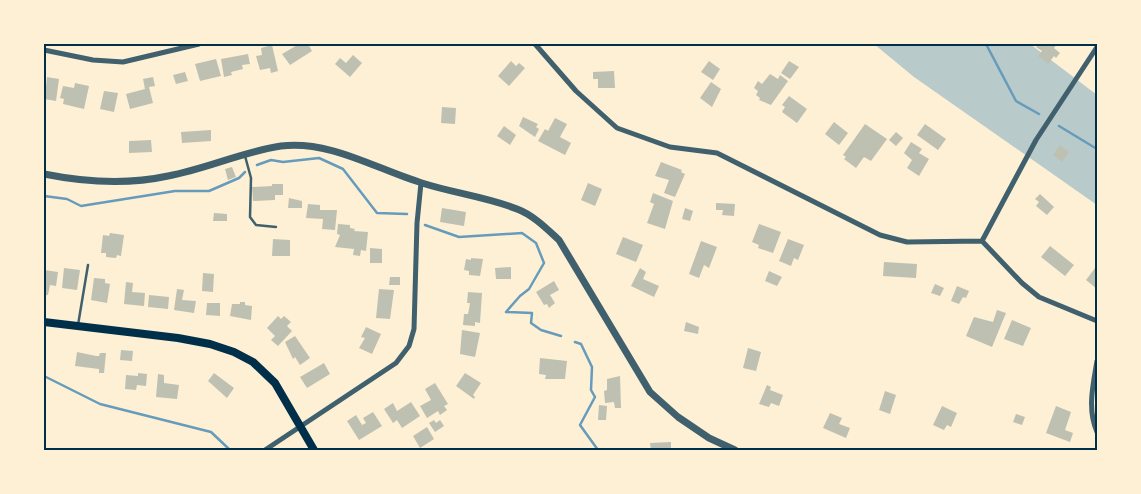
<svg xmlns="http://www.w3.org/2000/svg" width="1141" height="494" viewBox="0 0 1141 494" font-family="Inter,sans-serif">
<style>
.green{fill:#b9caca}
.lines{fill:none;stroke-linecap:round;stroke-linejoin:round}
.stream{stroke:#669bbc;stroke-width:2.5}
.building{fill:#bec0b2}
.service{stroke:#3f606c;stroke-width:2.5}
.minor{stroke:#3f606c;stroke-width:5}
.tertiary{stroke:#3f606c;stroke-width:7}
.secondary{stroke:#003049;stroke-width:8}
.neatline{fill:none;stroke:#003049;stroke-width:2}
</style>
<rect width="100%" height="100%" fill="#fdf0d5"/>
<!-- green -->
<path class="green" d="M874,44H1030L1097,95V205L914,77Z"/>
<g class="lines">
<!-- stream -->
<path class="stream" d="M986,44L1016,101L1039,114
M1059,126L1097,149
M257,165L271,160L283,162L319,158L343,169L377,213L407,214
M44,196L67,199L81,206L175,191H209L239,178L245,172
M425,225L459,237L522,233L536,243L544,263L529,289L520,296L506,312L532,313L531,323L541,330L561,336
M575,342L581,344L592,367L591,390L595,397L580,425L598,450
M44,376L100,404L211,432L230,450"/>
</g>
<!-- building -->
<path class="building" d="M299,44H308L312,51L290,65L282,54Z
M1039,44H1057L1054,48L1060,53L1056,58L1054,56L1048,64L1038,56L1042,51L1036,47Z
M272,45L278,71L271,73L270,68L260,70L256,56L262,55L261,48Z
M248,54L250,64L242,65L243,69L231,72L232,75L224,77L221,59Z
M353,55L362,63L350,77L335,64L340,58L346,63Z
M216,59L221,76L200,81L195,64Z
M511,61L516,66L519,63L525,68L509,86L498,76Z
M709,61L720,69L713,80L701,72Z
M789,61L799,67L790,79L781,73Z
M614,71L615,88H598V79H593V72Z
M185,72L188,81L176,84L173,75Z
M770,74L778,79L780,75L788,81L771,105L759,100L760,98L756,95L758,91L754,88L758,81L762,84Z
M47,77L59,79L56,101L44,99V86L46,87Z
M153,77L155,86L149,87L153,103L130,109L126,94L145,89L143,79Z
M711,82L721,89L712,107L700,98Z
M75,83L89,86L84,109L63,104L64,99L60,98L63,86L74,88Z
M104,91L118,93L114,112L100,109Z
M789,96L807,109L797,123L782,112L785,107L782,105Z
M442,107L456,108L455,124L441,123Z
M523,117L538,124L536,127L539,129L535,137L519,126Z
M555,118L567,124L560,137L571,143L565,155L538,141L545,129L548,131Z
M834,122L848,133L839,145L825,134Z
M865,124L887,139L871,161L864,157L856,168L844,159L846,157L843,155Z
M925,124L946,139L938,150L917,135Z
M504,126L516,135L510,145L497,136Z
M211,130V141L182,143L181,132Z
M896,132L903,138L896,146L889,140Z
M151,140L152,152L129,153V141Z
M911,142L922,149L919,153L929,159L919,176L907,168L912,160L904,153Z
M1060,145L1069,152L1062,162L1053,155Z
M661,162L682,170L681,172L685,174L675,197L664,193L669,180L655,176Z
M232,167L236,177L228,180L225,169Z
M588,183L602,189L595,206L581,200Z
M272,184H283V195H275V200L253,201L252,187L272,186Z
M653,193L673,201L665,229L647,223L654,204L650,202Z
M1040,194L1054,207L1047,215L1036,206L1039,202L1035,199Z
M289,198L302,201V208H288Z
M716,203L735,204L734,216L722,215L723,210H716Z
M308,204L320,205V210H337L335,230L322,229L323,219L306,218Z
M442,208L466,212L464,226L440,222Z
M685,208L693,211L690,221L682,219Z
M214,213L227,214V221H213Z
M338,224L350,225V228L355,229L354,231L368,232L366,251L361,250L360,256L353,255L354,249L335,247L340,235L337,234Z
M759,224L781,232L773,253L758,248L759,245L752,242Z
M110,233L124,235L121,256L117,255L116,258L106,257V253H101L103,235L109,236Z
M623,237L643,245L636,262L616,254Z
M273,239L290,240V256H272Z
M788,239L804,245L798,260L794,258L791,266L779,261Z
M701,241L717,247L709,268L704,265L699,278L689,274Z
M1050,246L1074,265L1065,276L1041,257Z
M370,248L382,249V263H370Z
M471,258L483,259L480,276L469,275V271L464,270L466,259L471,260Z
M884,262L917,264L916,278L883,276Z
M511,267V279H496L495,268Z
M64,268L80,270L77,290L62,288Z
M640,268L646,272L643,279L659,286L654,297L631,286Z
M1095,268L1097,269V289L1086,280Z
M44,270L58,272L56,286L50,285L48,295H44Z
M769,271L782,277L777,286L765,281Z
M203,273L214,274L213,292L202,291Z
M390,277H400V285H389Z
M94,278L105,279V283L110,284L107,303L91,300Z
M554,281L559,290L550,295L555,303L549,308L547,304L544,305L536,292Z
M126,282L133,283L132,292L145,293L144,306L124,304Z
M935,284L944,288L940,296L931,293Z
M957,286L969,291L966,298L963,297L959,304L951,301Z
M177,289L184,290L182,300L196,301L194,313L174,310Z
M379,289L394,290L390,319L376,318Z
M468,292L482,293L480,323L475,322V326L463,325L464,314H468L469,309L470,303H467Z
M149,295L169,297L168,309L148,307Z
M240,302H245V305L252,306L251,320L230,316L232,304H240Z
M207,303H220V316L206,315Z
M997,310L1006,313L992,347L966,336L974,317L993,322Z
M278,316L281,319L284,316L291,322L287,326L292,331L278,346L271,340L275,336L267,328Z
M1012,320L1031,328L1023,346L1004,339Z
M686,322L699,327L698,334L684,331Z
M366,327L381,334L372,354L359,348L365,338L361,337Z
M462,330L480,333L475,357L460,354Z
M295,336L310,358L300,365L295,357L293,359L285,342Z
M748,348L761,352L756,371L743,368Z
M121,350L133,351L132,361L120,360Z
M77,352L96,356H99L100,353H106L104,373H99V369L75,366Z
M540,358L567,361L565,379H545L546,375L539,374Z
M324,363L330,374L307,388L300,377Z
M138,373L147,374L146,386L137,385L136,390L125,389L126,375L138,376Z
M214,373L234,388L227,398L208,381Z
M465,373L481,383L473,395L475,397L474,399L456,386Z
M158,374L164,375V383L179,385L177,399L156,397Z
M620,376L621,408H615L614,402L605,403L604,391L607,390V379Z
M435,383L448,404L444,406L447,410L440,415L438,411L427,418L420,406L431,400L425,389Z
M767,385L771,387L770,390L783,395L779,406L771,403L769,407L759,404Z
M885,391L896,395L890,414L879,410Z
M411,402L420,416L402,428L397,420L393,423L384,409L393,403L397,411Z
M599,405L607,406L606,420H598Z
M942,406L957,413L951,427L947,425L944,430L933,425Z
M1056,406L1071,412L1065,430L1073,433L1070,442L1046,433Z
M373,412L382,426L359,440L347,421L356,415L362,425L366,423L363,418Z
M830,413L842,418L839,424L850,428L846,438L823,428Z
M1016,414L1025,417L1022,425L1013,422Z
M434,420L436,423L440,420L444,426L435,432L429,423Z
M427,427L434,439L420,448L413,436Z
M671,442V450H651L650,443Z"/>
<g class="lines">
<!-- service -->
<path class="service" d="M245,156L251,178L250,217L256,225L276,227
M78,325L88,265"/>
<!-- minor -->
<path class="minor" d="M535,44L576,91L617,128L670,147L717,153L880,235L907,242L982,241
M44,50L93,60L123,62L199,44
M982,241L1036,140L1097,47
M982,241L1022,283L1039,297L1097,321
M1097,361C1093,385 1087,409 1097,432
M265,450L396,363L409,346L414,329L417,223L421,183"/>
<!-- tertiary -->
<path class="tertiary" d="M44,174C84,182 127,185 168,176C206,169 242,152 281,146C330,140 376,169 422,183C453,193 487,197 517,209C533,215 546,228 559,240L650,392L678,417L709,438L735,450"/>
<!-- secondary -->
<path class="secondary" d="M44,322L178,338L210,344L234,352L253,362L275,383L314,450"/>
</g>
<!-- border -->
<rect width="1141" height="494" fill="none" stroke="#fdf0d5" stroke-width="90"/>
<rect x="45" y="45" width="1051" height="404" class="neatline"/>
</svg>
